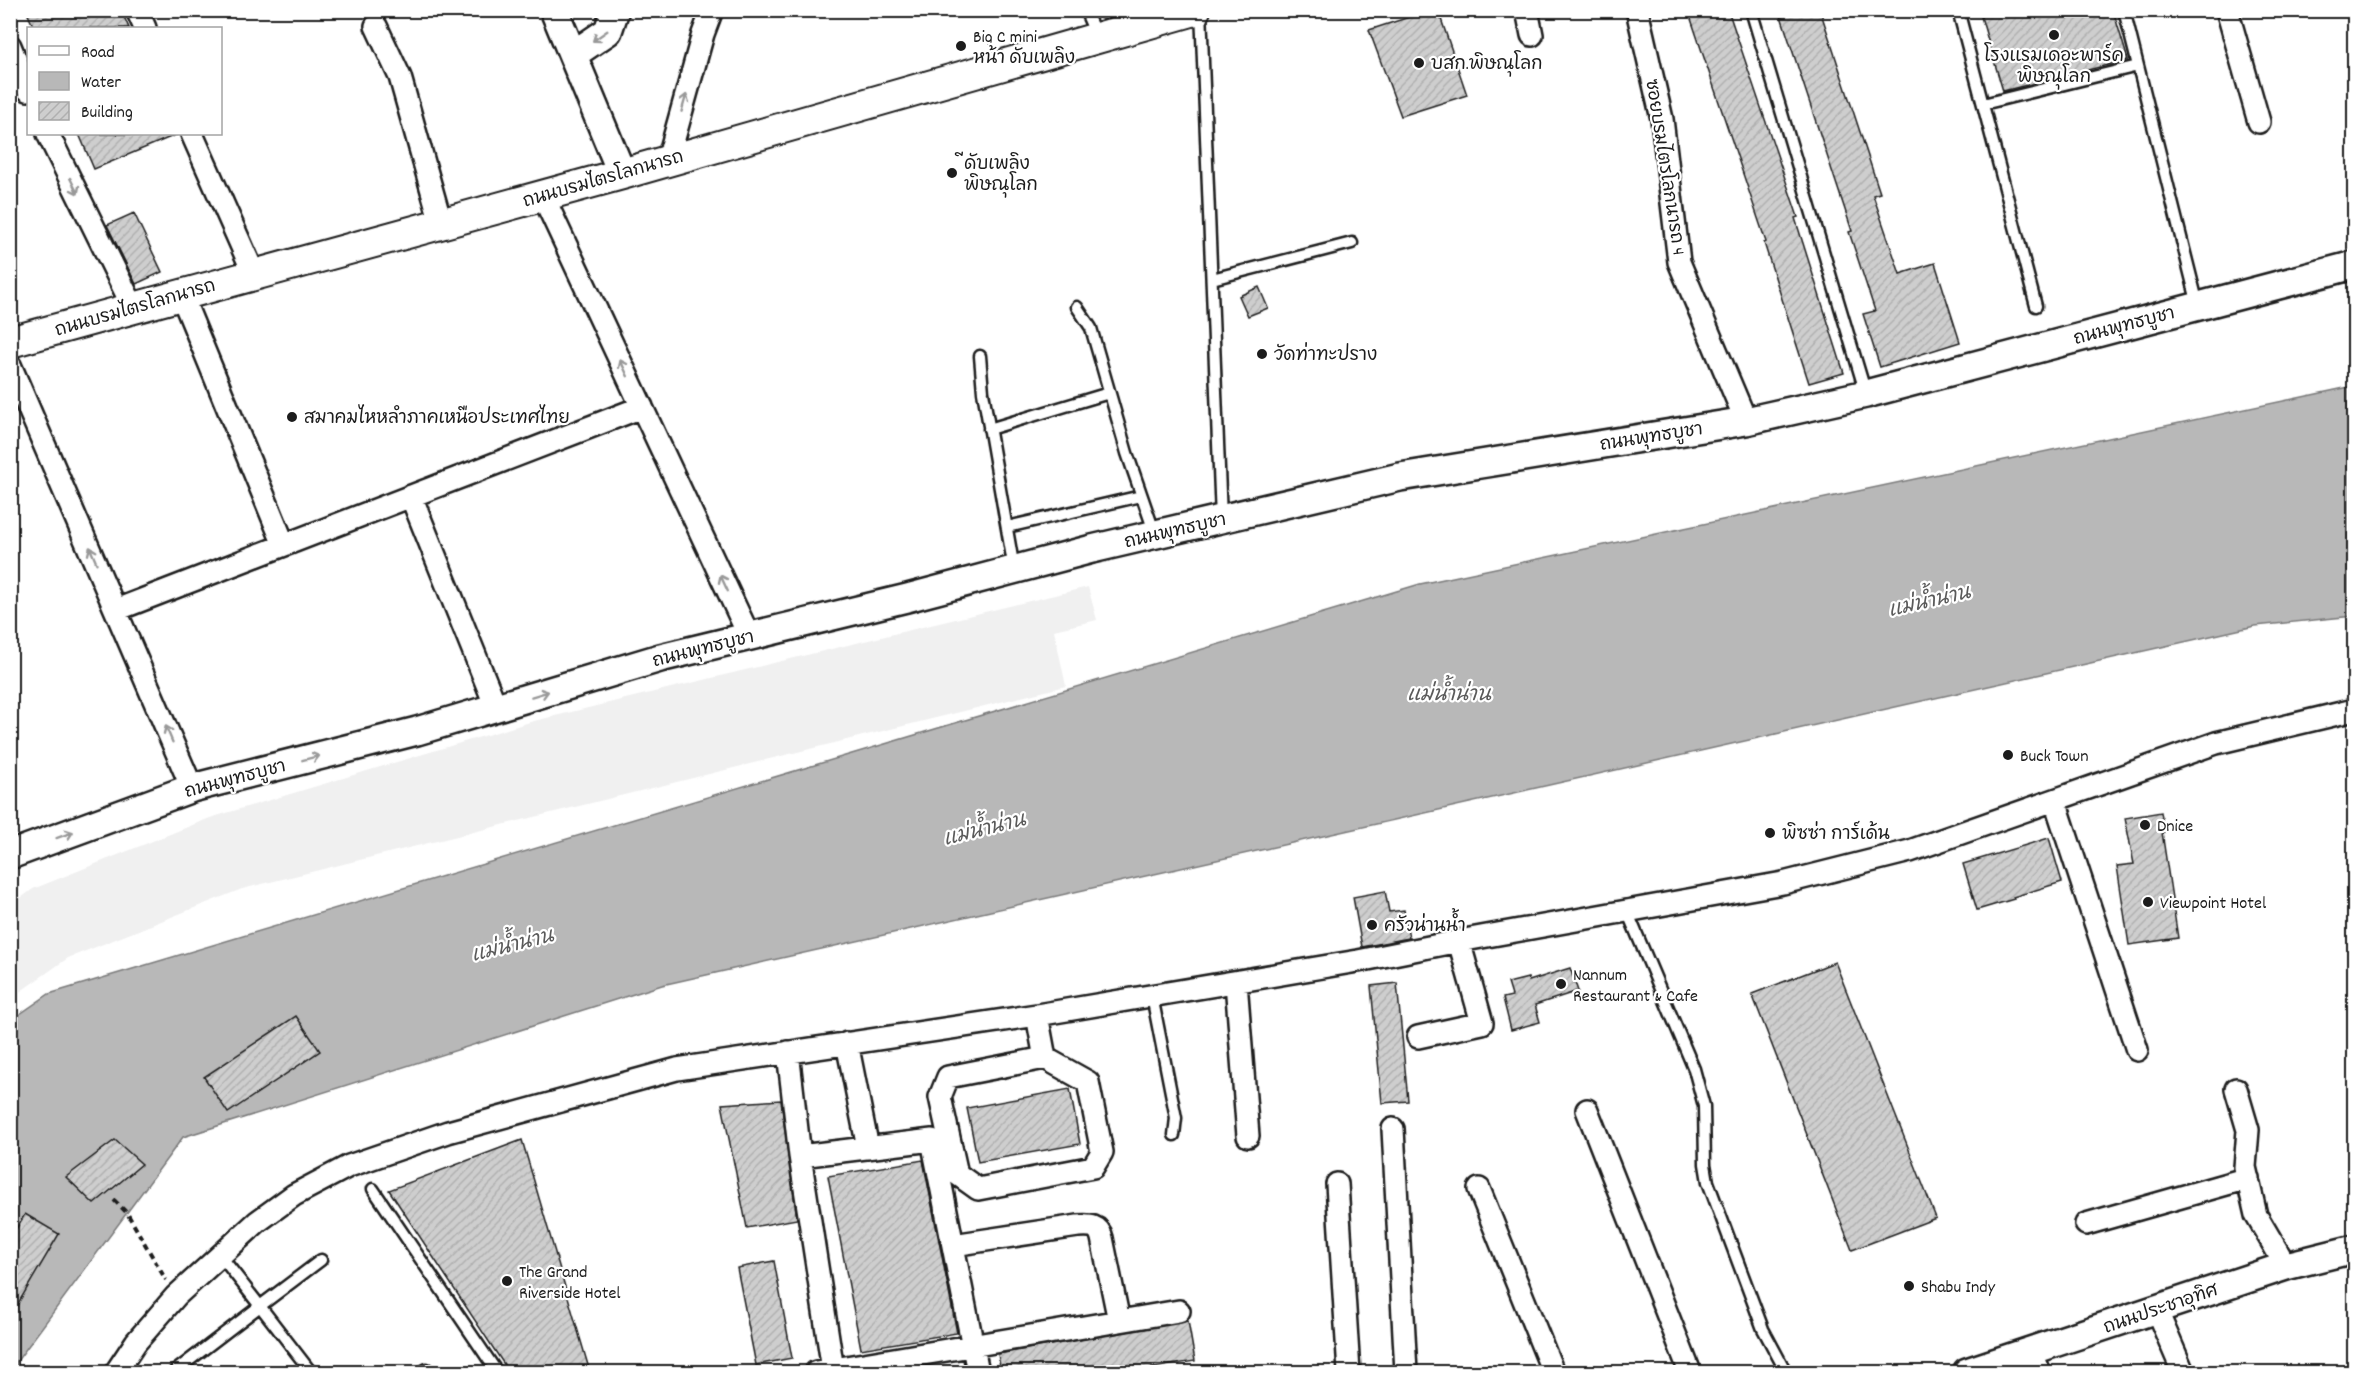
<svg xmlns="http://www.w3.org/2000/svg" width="2365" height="1383" viewBox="0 0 2365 1383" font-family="Dekko,'Playpen Sans Thai',sans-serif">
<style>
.built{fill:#f0f0f0}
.water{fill:#b8b8b8;stroke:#7a7a7a;stroke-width:1.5}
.building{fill:url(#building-hatch);stroke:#1c1c1c;stroke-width:1.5}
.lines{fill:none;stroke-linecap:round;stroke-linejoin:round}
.service-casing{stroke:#1c1c1c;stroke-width:15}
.minor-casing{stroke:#1c1c1c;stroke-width:26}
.tertiary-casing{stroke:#1c1c1c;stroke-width:32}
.secondary-casing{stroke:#1c1c1c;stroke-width:34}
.path{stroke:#1c1c1c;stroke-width:4;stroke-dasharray:6 4.5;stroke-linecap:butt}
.service{stroke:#fff;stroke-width:10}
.minor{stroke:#fff;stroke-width:21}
.tertiary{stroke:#fff;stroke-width:27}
.secondary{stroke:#fff;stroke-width:30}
.oneway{stroke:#999}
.poi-dot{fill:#1c1c1c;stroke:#fff;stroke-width:2}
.labels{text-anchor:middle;stroke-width:4.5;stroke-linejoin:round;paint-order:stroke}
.poi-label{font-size:18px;fill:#1c1c1c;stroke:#fff;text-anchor:start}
.street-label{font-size:18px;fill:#1c1c1c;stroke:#fff}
.water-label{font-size:20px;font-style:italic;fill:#5a5a5a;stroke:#fff}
</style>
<defs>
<pattern id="building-hatch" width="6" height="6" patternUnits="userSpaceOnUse" patternTransform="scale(1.5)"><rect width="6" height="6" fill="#cecece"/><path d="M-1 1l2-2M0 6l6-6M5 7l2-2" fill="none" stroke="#b0b0b0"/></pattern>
</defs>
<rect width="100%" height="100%" fill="#fff"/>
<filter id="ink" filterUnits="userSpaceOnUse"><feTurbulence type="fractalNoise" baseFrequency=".0167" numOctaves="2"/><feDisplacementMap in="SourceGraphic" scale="12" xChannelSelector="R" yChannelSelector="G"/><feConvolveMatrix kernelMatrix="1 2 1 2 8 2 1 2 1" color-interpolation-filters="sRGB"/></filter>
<g filter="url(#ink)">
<!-- built -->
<path class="built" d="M1088,587L1097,620L1054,630L1066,686L242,889L68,958L11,998V905L33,889L210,818L530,722Z"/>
<!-- water -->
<path class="water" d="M2354,386V616L2255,626L662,985L183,1137L17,1361L14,1372H10V1021L49,994L1420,584Z"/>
<!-- building -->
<path class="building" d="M26,10H121L129,28H34Z
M1431,10H1438L1467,95L1401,116L1369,30Z
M1688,10H1728L1798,217L1795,218L1844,373L1809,383L1764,243L1766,242Z
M1779,10H1820L1880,193L1873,195L1900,274L1935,263L1960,342L1880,367L1863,314L1875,311L1849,232L1852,231Z
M1979,10H2113L2128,60L2003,91Z
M79,134H178L94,169Z
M134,213L162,272L136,284L107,225Z
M1259,287L1268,308L1248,316L1239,296Z
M2161,812L2164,832H2162L2178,938L2129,945L2117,866L2134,864L2125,818Z
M2049,838L2062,882L2013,897L2014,899L1977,910L1963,864Z
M1385,891L1389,912L1404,910L1409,938L1362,947L1353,897Z
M1835,962L1936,1218L1852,1250L1752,994Z
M1570,968L1578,991L1535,1005L1540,1022L1511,1030L1503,998L1512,996L1508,983L1528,978L1529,981Z
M1397,983L1408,1101L1382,1103L1371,986Z
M296,1016L320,1051L228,1113L204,1077Z
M1070,1089L1080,1144L978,1162L967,1108Z
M781,1100L797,1219L747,1228L722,1104Z
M115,1140L142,1164L94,1204L66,1177Z
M522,1140L590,1372H509L389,1190Z
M923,1160L957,1333L861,1349L828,1176Z
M25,1214L59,1234L10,1317V1239Z
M774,1261L792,1358L756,1365L737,1268Z
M1188,1321L1195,1361L1129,1372H1001L998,1354Z"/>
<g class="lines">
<!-- service casing -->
<g class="service-casing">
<path id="service" d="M1085,10L1096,35
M1201,10L1221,519
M1751,10L1866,394
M1958,10L2036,306
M2124,10L2198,305
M1983,104L2138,66
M1212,279L1352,243
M1077,307L1091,328L1127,453L1155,534
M980,356L983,392L1014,569
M989,429L1109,393
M1007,527L1141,496
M1627,911L1694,1069L1704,1106L1705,1164L1708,1182L1763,1329L1786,1372
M1152,996L1176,1118L1174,1135
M373,1189L497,1372
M174,1372L260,1306L220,1255
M311,1372L260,1306L321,1260
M422,1372L427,1369"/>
</g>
<!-- minor casing -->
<g class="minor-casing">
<path id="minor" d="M137,10L145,28
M1527,10L1532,35
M1637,10L1662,119L1679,262L1746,421
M2227,10L2259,122
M376,26L400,77L441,223
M10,46L28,90
M48,134L133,307
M192,134L254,274
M668,160L703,34L712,10
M543,196L749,636
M181,294L284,545
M10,365L192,788
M411,496L496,707
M116,610L642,407
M2055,801L2137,1050
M1236,982L1248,1136
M1037,1015L1045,1058L948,1077L940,1097L957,1174L978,1189L1093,1167L1102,1152L1088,1082L1045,1058
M1418,1037L1482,1023L1459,941
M847,1043L868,1148
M788,1052L800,1156L833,1370
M2236,1089L2248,1130L2245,1167L2256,1215L2286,1266
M1587,1110L1690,1372
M1393,1129L1406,1372
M800,1156L932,1140L978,1372
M1337,1184L1349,1372
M1479,1189L1553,1372
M2086,1224L2248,1178
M953,1245L1078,1226C1090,1225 1099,1225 1102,1238L1119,1321
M2156,1309L2183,1372
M2031,1352L2040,1372
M116,1372L136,1342L176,1296L257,1222L294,1195L349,1166L448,1132L677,1069L1037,1015L1358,961L1459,941L1783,883L1910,851L2216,743L2354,710
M816,1372L1179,1311"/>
</g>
<!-- tertiary casing -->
<g class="tertiary-casing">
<path id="tertiary" d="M554,10L622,174
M574,54L608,31L615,10
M10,855L192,788L417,731L660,658L907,598L1092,549L1400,477L1746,421L1866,394L2354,265
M1967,1372L2286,1266L2354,1249"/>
</g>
<!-- secondary casing -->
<g class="secondary-casing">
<path id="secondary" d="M10,342L622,174L1195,10"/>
</g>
<!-- path -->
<path class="path" d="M114,1200L127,1213L166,1280"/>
<!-- service -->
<use href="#service" class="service"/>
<!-- minor -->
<use href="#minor" class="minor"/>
<!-- tertiary -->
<use href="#tertiary" class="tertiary"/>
<!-- secondary -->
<use href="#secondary" class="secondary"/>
</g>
<!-- one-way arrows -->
<defs><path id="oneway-shaft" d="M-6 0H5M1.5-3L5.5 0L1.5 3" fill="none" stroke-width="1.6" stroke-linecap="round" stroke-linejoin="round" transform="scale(1.5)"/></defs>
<g class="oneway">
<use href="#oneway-shaft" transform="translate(600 36) rotate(145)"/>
<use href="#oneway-shaft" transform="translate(684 103) rotate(-74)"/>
<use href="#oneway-shaft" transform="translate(74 186) rotate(64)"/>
<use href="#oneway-shaft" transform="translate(624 368) rotate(-115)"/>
<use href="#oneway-shaft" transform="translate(93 555) rotate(-113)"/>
<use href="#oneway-shaft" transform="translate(724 583) rotate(-115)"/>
<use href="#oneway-shaft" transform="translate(540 694) rotate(-17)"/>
<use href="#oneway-shaft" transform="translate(169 734) rotate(-113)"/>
<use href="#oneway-shaft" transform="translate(311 758) rotate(-14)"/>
<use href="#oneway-shaft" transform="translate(65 835) rotate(-20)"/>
</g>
</g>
<!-- markers -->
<g class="poi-dot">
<circle cx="2054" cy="35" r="6"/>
<circle cx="961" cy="46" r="6"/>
<circle cx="1419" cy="63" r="6"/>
<circle cx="952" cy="173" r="6"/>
<circle cx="1262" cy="354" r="6"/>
<circle cx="292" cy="417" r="6"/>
<circle cx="2008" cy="755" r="6"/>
<circle cx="2145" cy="825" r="6"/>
<circle cx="1770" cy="833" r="6"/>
<circle cx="2148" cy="902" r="6"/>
<circle cx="1372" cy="925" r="6"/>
<circle cx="1561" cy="984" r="6"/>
<circle cx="507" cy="1281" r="6"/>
<circle cx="1909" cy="1286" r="6"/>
</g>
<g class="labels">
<!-- poi labels -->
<g class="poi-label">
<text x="973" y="42">Big C mini<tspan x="973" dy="21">หน้า ดับเพลิง</tspan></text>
<text x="2054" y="61" text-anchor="middle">โรงแรมเดอะพาร์ค<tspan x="2054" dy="21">พิษณุโลก</tspan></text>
<text x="1431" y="69">บสก.พิษณุโลก</text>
<text x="964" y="169">ีดับเพลิง<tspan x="964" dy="21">พิษณุโลก</tspan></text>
<text x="1274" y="360">วัดท่าทะปราง</text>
<text x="304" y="423">สมาคมไหหลำภาคเหนือประเทศไทย</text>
<text x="2020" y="761">Buck Town</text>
<text x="2157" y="831">Dnice</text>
<text x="1782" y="839">พิซซ่า การ์เด้น</text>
<text x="2160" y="908">Viewpoint Hotel</text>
<text x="1384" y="931">ครัวน่านน้ำ</text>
<text x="1573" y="980">Nannum<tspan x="1573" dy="21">Restaurant &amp; Cafe</tspan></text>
<text x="519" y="1277">The Grand<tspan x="519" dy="21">Riverside Hotel</tspan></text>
<text x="1921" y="1292">Shabu Indy</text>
</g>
<!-- street labels -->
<g class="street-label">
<text transform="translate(1666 167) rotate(81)" y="6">ซอยบรมไตรโลกนารถ 4</text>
<text transform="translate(603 178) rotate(-16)" y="6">ถนนบรมไตรโลกนารถ</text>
<text transform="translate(135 307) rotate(-16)" y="6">ถนนบรมไตรโลกนารถ</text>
<text transform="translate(2124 325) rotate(-15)" y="6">ถนนพุทธบูชา</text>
<text transform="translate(1651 436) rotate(-9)" y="6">ถนนพุทธบูชา</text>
<text transform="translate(1175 530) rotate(-13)" y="6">ถนนพุทธบูชา</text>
<text transform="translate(703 648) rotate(-14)" y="6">ถนนพุทธบูชา</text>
<text transform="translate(235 778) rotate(-15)" y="6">ถนนพุทธบูชา</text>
<text transform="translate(2160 1308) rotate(-19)" y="6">ถนนประชาอุทิศ</text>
</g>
<!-- water labels -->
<g class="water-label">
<text transform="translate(1929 600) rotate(-13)" y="7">แม่น้ำน่าน</text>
<text x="1449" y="700">แม่น้ำน่าน</text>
<text transform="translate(984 828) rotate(-14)" y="7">แม่น้ำน่าน</text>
<text transform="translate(512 944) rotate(-14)" y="7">แม่น้ำน่าน</text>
</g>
</g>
<!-- margin -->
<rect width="2365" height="1383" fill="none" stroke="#fff" stroke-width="36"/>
<rect x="18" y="18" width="2329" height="1347" fill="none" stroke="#1c1c1c" stroke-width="2" filter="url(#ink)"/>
<!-- legend -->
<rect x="27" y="27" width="195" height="108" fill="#ffffff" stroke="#a4a4a4" stroke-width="1.5"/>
<rect x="39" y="46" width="30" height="9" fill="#ffffff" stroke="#a4a4a4" stroke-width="1.5"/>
<text x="81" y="57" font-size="18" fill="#1c1c1c">Road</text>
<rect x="39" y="72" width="30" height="18" fill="#b8b8b8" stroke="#a4a4a4" stroke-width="1.5"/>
<text x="81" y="87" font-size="18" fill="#1c1c1c">Water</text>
<rect x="39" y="102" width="30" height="18" fill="url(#building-hatch)" stroke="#a4a4a4" stroke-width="1.5"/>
<text x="81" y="117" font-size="18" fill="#1c1c1c">Building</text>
</svg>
